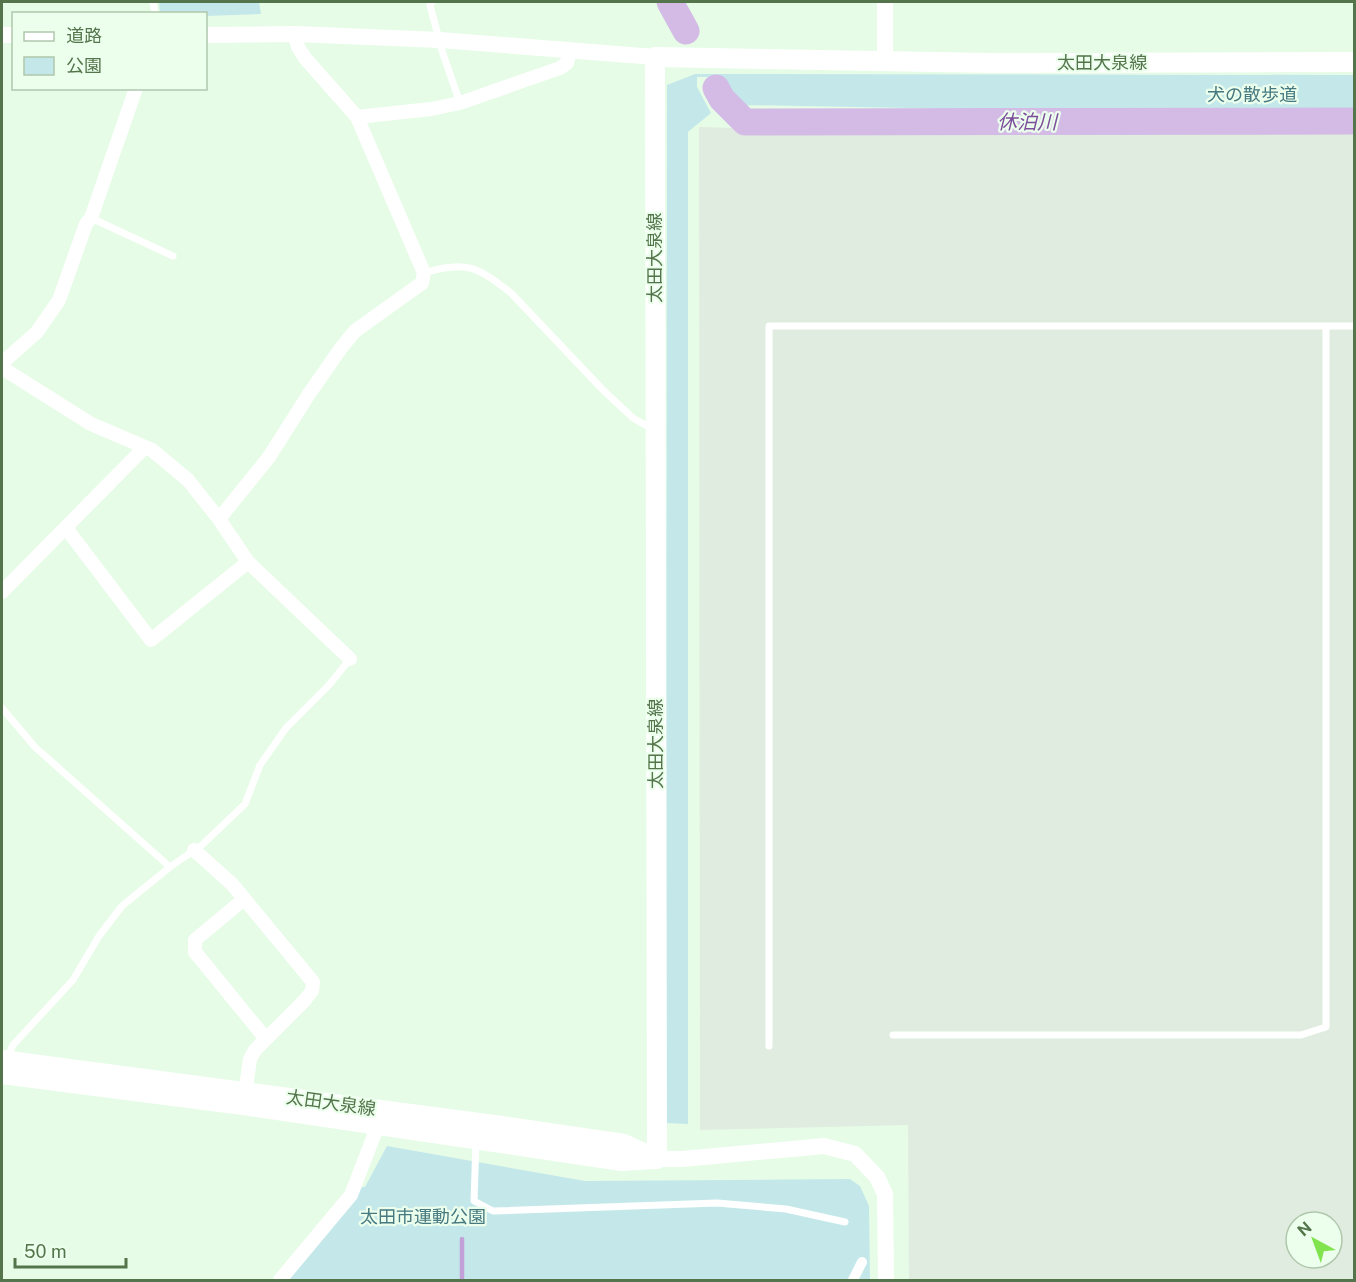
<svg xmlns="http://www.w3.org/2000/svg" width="1356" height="1282" viewBox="0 0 1356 1282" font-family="'Public Sans','Noto Sans JP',sans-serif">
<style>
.industrial{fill:#e1ece0;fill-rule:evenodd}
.green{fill:#c4e8e9}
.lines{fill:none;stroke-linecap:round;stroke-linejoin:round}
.stream{stroke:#c1a1d7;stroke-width:4.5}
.river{stroke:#d3bbe5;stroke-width:27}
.service{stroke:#fff;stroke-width:7}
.pedestrian{stroke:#fff;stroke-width:10}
.minor{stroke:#fff;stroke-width:14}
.tertiary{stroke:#fff;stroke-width:16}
.secondary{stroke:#fff;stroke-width:20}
.labels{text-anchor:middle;stroke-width:4.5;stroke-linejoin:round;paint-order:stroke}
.street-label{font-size:18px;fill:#54754b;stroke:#ecffed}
.park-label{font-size:18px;fill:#467980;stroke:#ecffed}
.water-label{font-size:20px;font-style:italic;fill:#7d4e9c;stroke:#ecffed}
</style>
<rect width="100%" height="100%" fill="#e6fce7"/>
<!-- industrial -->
<path class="industrial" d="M699,127L856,131L1354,130V1280H909L908,1125L700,1130ZM1296,1222H1332V1258H1296Z"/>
<!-- green -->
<path class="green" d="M159,2H259L261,14L206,16V14L160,13Z
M695,74L1354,75V113L1250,114L742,105L730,94L717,77H697V87L711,113L688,132V1124L666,1123L667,85Z
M387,1146L585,1181L850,1179L860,1186L869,1206L870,1280H285L362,1187H365Z"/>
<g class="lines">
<!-- stream -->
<path class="stream" d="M462,1239V1280"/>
<!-- river -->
<path class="river" d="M670,2L686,31
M716,88L722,99L745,122L1354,121"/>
<!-- service -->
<path class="service" d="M153,2L155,14
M432,2L430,5L442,51L460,103
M91,218L173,256
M424,273C466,260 478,267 511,293L603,390L633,418L654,430
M2,708L35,747L170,867
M893,1035H1301L1326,1027V326
M769,1046V326H1354
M7,1059L13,1045L73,980L99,936L122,906L170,867L203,844L245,804L260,765L286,728L329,685L350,659
M476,1141L474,1201L493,1211L717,1203L786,1209L845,1222"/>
<!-- pedestrian -->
<path class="pedestrian" d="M853,1280L862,1262"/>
<!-- minor -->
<path class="minor" d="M357,117L431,109L460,103L560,68L567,63L570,50
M2,363L37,332L59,300L86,224L91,218L136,88
M2,366L7,371L91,424L152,450L188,480L219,519L248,562L350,659
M219,519L269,457L309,394L341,348L355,331L422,283L424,273L357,117L305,58L298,47L295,34
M66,528L151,640L248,562
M2,592L145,447
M194,850L232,884L313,982L312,991L304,1001L255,1050L250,1059L244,1101
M244,899L195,940V952L266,1039
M280,1280L351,1195L378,1125V1118"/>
<!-- tertiary -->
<path class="tertiary" d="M2,35H14
M206,35L295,34L440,40L655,57
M885,62V2
M657,1159H682L824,1146L855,1154L877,1177L885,1194L886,1280"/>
<!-- secondary -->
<path class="secondary" d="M2,1060L502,1126L624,1144L657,1159
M2,1074L243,1105L622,1161L654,1159
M657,1159L655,57L993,63L1354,62"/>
</g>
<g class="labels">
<!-- street labels -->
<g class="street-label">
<text x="1102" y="69">太田大泉線</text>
<text transform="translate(655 258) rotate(-90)" y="6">太田大泉線</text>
<text transform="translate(656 744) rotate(-90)" y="6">太田大泉線</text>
<text transform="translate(331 1103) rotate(8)" y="6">太田大泉線</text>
</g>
<!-- park labels -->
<g class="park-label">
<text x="1252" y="101">犬の散歩道</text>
<text x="423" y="1223">太田市運動公園</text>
</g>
<!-- water labels -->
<g class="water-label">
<text x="1027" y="129">休泊川</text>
</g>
</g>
<!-- border -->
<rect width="1356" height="1282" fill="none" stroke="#54754b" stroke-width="6"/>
<!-- legend -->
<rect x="12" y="12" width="195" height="78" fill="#ecffed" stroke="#afc8ac" stroke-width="1.5"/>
<rect x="24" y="32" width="30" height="9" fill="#ffffff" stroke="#afc8ac" stroke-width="1.5"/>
<text x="66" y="42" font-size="18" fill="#54754b">道路</text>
<rect x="24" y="57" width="30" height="18" fill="#c4e8e9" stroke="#afc8ac" stroke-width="1.5"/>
<text x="66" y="72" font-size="18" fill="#54754b">公園</text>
<!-- north arrow -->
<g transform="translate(1314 1240) rotate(319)"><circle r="28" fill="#ecffed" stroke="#afc8ac" stroke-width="1.5"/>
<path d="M0-4.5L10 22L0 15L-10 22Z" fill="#81e34e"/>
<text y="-9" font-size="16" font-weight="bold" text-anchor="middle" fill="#54754b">N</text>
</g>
<!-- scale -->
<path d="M15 1258v9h111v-9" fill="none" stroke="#54754b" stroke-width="3"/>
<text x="24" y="1258" font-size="18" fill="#54754b" stroke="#ecffed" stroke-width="4.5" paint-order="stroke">50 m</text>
</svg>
